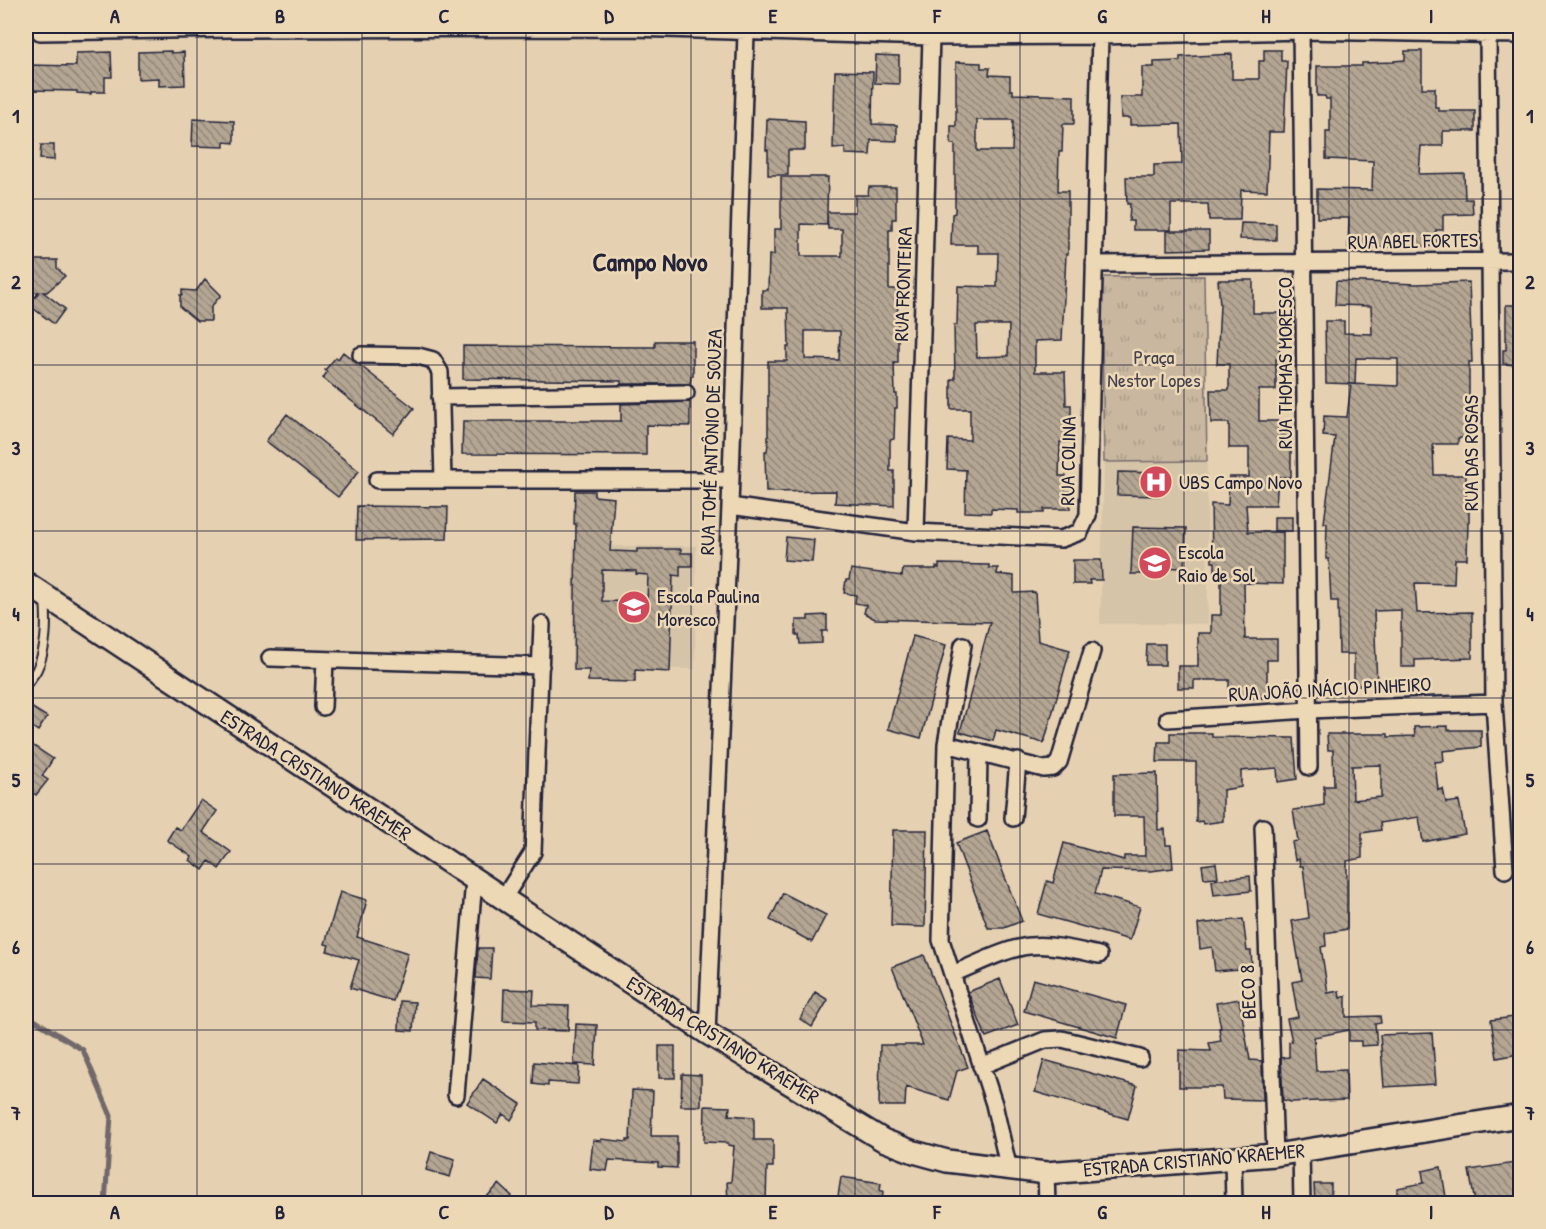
<svg xmlns="http://www.w3.org/2000/svg" width="1546" height="1229" viewBox="0 0 1546 1229" font-family="'Patrick Hand',sans-serif">
<style>
.built{fill:#d6c4a8}
.park{fill:url(#park-tufts);stroke:#766c6d;stroke-width:1.5}
.lines{fill:none;stroke-linecap:round;stroke-linejoin:round}
.stream{stroke:#6f676a;stroke-width:5}
.building{fill:url(#building-back-hatch);stroke:#22223b;stroke-width:1.5;fill-rule:evenodd}
.service-casing{stroke:#22223b;stroke-width:12}
.minor-casing{stroke:#22223b;stroke-width:20}
.secondary-casing{stroke:#22223b;stroke-width:26}
.service{stroke:#edd8b6;stroke-width:8}
.minor{stroke:#edd8b6;stroke-width:15}
.secondary{stroke:#edd8b6;stroke-width:21}
.grid{fill:none;stroke:#22223b;stroke-width:1.5;stroke-opacity:0.55}
.labels{text-anchor:middle;stroke-width:5;stroke-linejoin:round;paint-order:stroke}
.street-label{font-size:20px;fill:#22223b;stroke:#edd8b6}
.park-label{font-size:20px;fill:#43404f;stroke:#edd8b6}
.poi-label{font-size:20px;fill:#22223b;stroke:#edd8b6;text-anchor:start}
.district-label{font-size:26px;font-weight:bold;fill:#22223b;stroke:#edd8b6}
.neatline{fill:none;stroke:#22223b;stroke-width:2}
.grid-label{font-size:20px;text-anchor:middle;font-weight:bold;fill:#22223b}
</style>
<defs>
<pattern id="park-tufts" width="24" height="20" patternUnits="userSpaceOnUse" patternTransform="scale(1.5)"><rect width="24" height="20" fill="#c9b79f"/><path d="M3 7l-1-3M5 7V3M7 7l1-3M15 17l-1-3M17 17v-4M19 17l1-3" fill="none" stroke="#ac9d8a"/></pattern>
<pattern id="building-back-hatch" width="6" height="6" patternUnits="userSpaceOnUse" patternTransform="scale(1.5)"><rect width="6" height="6" fill="#b4a693"/><path d="M-1 5l2 2M0 0l6 6M5-1l2 2" fill="none" stroke="#928779"/></pattern>
</defs>
<rect width="100%" height="100%" fill="#e5d1b1"/>
<filter id="ink" filterUnits="userSpaceOnUse"><feTurbulence type="fractalNoise" baseFrequency=".0167" numOctaves="2"/><feDisplacementMap in="SourceGraphic" scale="12" xChannelSelector="R" yChannelSelector="G"/><feConvolveMatrix kernelMatrix="1 2 1 2 8 2 1 2 1" color-interpolation-filters="sRGB"/></filter>
<g filter="url(#ink)">
<!-- built -->
<path class="built" d="M1207,461L1208,624H1100L1104,462Z
M573,546H696L695,669L572,668Z"/>
<!-- park -->
<path class="park" d="M1204,276L1207,461L1104,462L1101,277Z"/>
<g class="lines">
<!-- stream -->
<path class="stream" d="M26,1015L83,1050L111,1116L105,1204"/>
</g>
<!-- building -->
<path class="building" d="M1264,50H1281V61H1287L1284,132H1269L1267,191L1241,190L1240,220H1209L1208,204H1171V230H1133V221H1129L1130,204H1127L1126,177H1154V165L1182,164L1181,124L1130,125V118H1121L1120,97H1142V67H1154V62L1180,61V57L1232,54V79H1259V61H1264Z
M171,51V53L184,52L185,85L159,86V78L138,79V52Z
M1405,51H1422V88H1435V107H1438V111H1475V131H1443V146H1421L1419,174L1464,173L1465,199H1472L1473,214L1443,215V230H1436L1437,246L1348,248L1349,218H1317V189L1372,190L1373,161L1326,159V132H1330V99H1326L1325,96H1317V66H1362V63L1394,62V61L1405,60Z
M111,52L112,77H105V92H91V94L77,93V91L29,90V65L76,66V53Z
M876,55L899,56V84L875,83Z
M956,62L981,63V68H990L989,75L1010,76V90H1013V94L1074,96V124H1063L1062,152H1059L1058,191H1068V254H1066L1062,340L1035,341V372H1065L1066,405H1071V442H1060L1059,476H1066L1065,491H1070V509H1044V513H1018V510L991,509V513L965,512L966,470L947,469L948,439L970,440V409H951V379H955L954,325H957L958,286L997,287L998,253H978V245H951L952,214L955,213V144H951V126H956ZM977,120H1013L1012,151H977ZM976,325H1009L1008,356L977,357Z
M835,71L873,72L872,124L897,125V141L871,140L870,155L845,154V148L833,149Z
M193,119L234,121V143L224,142V147L192,146Z
M767,119L805,121V150H788V175H768V150H766Z
M41,145H54V160L40,159Z
M781,177H828L827,212H855V195H868L869,187H896V219H892V230H889V289H897L898,328V363H894L895,394H897V408H895L894,439L890,440V471H894V506L835,503L836,491L766,492L765,451H767L768,444V361H787V347H789L788,308H762V290H768L769,255H774V229H781ZM827,213L828,229H842V256H801V224L827,225ZM805,331H840L839,360L805,359Z
M1241,223L1276,224V240L1240,239Z
M1167,231H1209V249L1167,250Z
M35,260H57V268L65,276L47,292H43L65,309L54,324L29,305L39,292H26V262H35Z
M205,279L221,295L211,307V321H197L180,307V295H182V290L196,291Z
M1218,280H1253V313H1281L1279,359H1276V390H1259V421H1278V434H1291V477H1278L1276,505H1246L1248,532H1283V584L1244,583L1245,639H1277V660H1267V698L1229,699V680H1194V688H1178V666H1198V633H1211V615H1221V577H1215V562H1212L1211,504L1228,505L1229,477H1249V448H1229V423H1211L1210,390H1229V364H1217L1220,305Z
M1336,281L1417,284L1469,282L1472,362H1469V404L1471,438H1458V444H1433L1434,475H1466V505H1469V522H1468L1467,559H1455L1454,584L1415,583L1417,613L1472,612V658L1415,660V667H1401V610L1374,611L1377,685H1354V654H1339L1338,601H1331L1329,559H1326L1327,523H1324L1335,437L1323,436L1324,416L1347,417L1351,384L1398,386V359L1356,358L1355,384L1326,383L1325,321H1344V333L1372,334L1371,306L1335,305Z
M1506,305H1521V365L1503,364V350H1506Z
M655,341H693V376H691L690,384H621V381L463,379V346L655,347Z
M343,352L414,408L393,434L323,378L327,372L325,370L336,357L338,359Z
M690,402V426L646,425V455L462,454L463,421H621V404Z
M287,414L359,471L338,497L266,441Z
M1118,472L1160,473L1159,496L1117,495Z
M575,491H594V496L614,498L610,551L637,552V549H681V553H692V566H680V576L673,575L670,672L635,670V682L588,681L589,670H574L576,524H574ZM602,570L636,571V574L648,575L647,602L602,601Z
M357,506L448,507L447,539L356,540Z
M1274,517H1292V531H1274Z
M1133,527L1186,528L1184,568L1152,567L1151,574H1131Z
M786,537L814,540L812,562L784,560Z
M1073,560H1101L1102,580H1089L1090,584H1073Z
M939,564L989,565V568H998L997,574L1014,576V593L1035,592L1038,641L1070,650L1044,743L996,730L993,741L960,732L990,622L875,619L864,613L866,605L855,603L856,595L844,593L846,580H849L851,569L902,576L903,569H936V567L939,568Z
M827,615V631H822V643L800,644L799,635H796V620H808V616Z
M913,636L946,645L921,738L888,729Z
M1147,644H1165V665H1146Z
M26,704L47,717L38,731L26,723Z
M1448,726V730H1481V747L1443,751L1444,761L1435,762L1438,790L1443,789L1446,803L1459,801L1465,834L1423,842L1419,817L1380,823L1381,830L1362,833V858L1347,861V929L1325,933L1326,946L1321,947L1328,993L1339,991L1340,998L1346,996V1017L1380,1016L1381,1023L1375,1024L1377,1045L1361,1046V1041H1349V1030L1314,1037L1316,1071L1346,1070L1347,1100L1291,1102L1283,1100L1281,1058L1289,1057V1042L1292,1041L1287,1019L1298,1017L1292,982L1302,980L1292,921L1309,918L1303,866H1300L1299,859L1295,860L1292,842L1298,841L1293,810L1324,805V786H1334L1333,750H1328L1327,734H1388V737L1415,736L1414,727ZM1381,765V797L1353,800L1352,766Z
M1170,733H1212V737L1294,738L1297,779L1278,782L1277,768L1241,771V787L1223,790V821L1203,824L1202,821L1196,822V762H1157L1158,742H1170Z
M31,744L53,759L42,776L48,780L36,795L26,788V752Z
M1157,773L1158,830L1165,829L1166,845H1171L1173,868L1151,871L1101,870L1095,894L1140,907L1130,940L1038,914L1047,881L1053,883L1064,843L1124,860V856H1145L1144,816H1114V774Z
M201,800L217,811L203,832L231,852L219,869L209,861L203,870L190,860L192,857L167,840L175,827L181,830Z
M893,830H927L925,927L891,926Z
M987,831L1022,921L1004,928H988L956,843Z
M1216,863L1218,877L1204,878L1202,865Z
M1250,876L1251,891L1214,895L1212,880Z
M340,892L367,900L357,937L408,953L393,1001L350,988L359,960L327,951L329,945L325,944Z
M783,893L826,915L812,942L770,920Z
M1243,919L1247,951H1251L1252,968L1215,971L1212,947L1200,949L1198,924Z
M478,948H492L490,979L476,978Z
M924,955L968,1067L957,1071L949,1100L906,1087L905,1106H879L880,1045H923L892,967Z
M1000,979L1018,1025L986,1037L968,992Z
M1033,979L1126,1005L1117,1038L1024,1011Z
M504,989L534,990L533,1005L569,1006L568,1031L535,1030V1022L503,1021Z
M815,992L828,1000L812,1027L800,1019Z
M1239,999L1250,1060L1262,1061L1263,1100L1223,1099L1222,1087H1179V1050L1211,1051L1209,1043L1221,1041L1219,1028H1221L1216,1003Z
M400,1001L415,1002L413,1031L399,1030Z
M1514,1017L1519,1054L1497,1058L1491,1020Z
M576,1024L597,1025L595,1065L574,1064Z
M1432,1033L1436,1084L1384,1087L1380,1035Z
M659,1046H675V1078H659Z
M1044,1060L1137,1086L1128,1119L1035,1092Z
M534,1062L579,1066L578,1084L548,1082V1086L533,1084Z
M682,1074L701,1075V1106H681Z
M483,1079L521,1104L511,1120L503,1114L497,1123L467,1103Z
M632,1090L653,1091L651,1136H677V1168L658,1167V1163L609,1160L607,1171L590,1169L593,1140L601,1141V1139L627,1142V1140H630Z
M705,1106L730,1107L729,1115L754,1117V1140H773V1167H767L766,1202L728,1203L727,1182H731L734,1146L728,1145V1143L704,1142Z
M431,1152L455,1159L450,1177L426,1170Z
M1521,1162V1203H1475L1469,1170Z
M1441,1167L1447,1203H1397V1188L1424,1183L1422,1171Z
M841,1177L881,1183L880,1191H883L882,1203H837Z
M499,1184L512,1196L506,1203H481Z
M1314,1184H1331V1203H1315Z"/>
<g class="lines">
<!-- service casing -->
<g class="service-casing">
<path id="service" d="M26,685C29,680 35,674 37,669C47,648 47,622 45,600"/>
</g>
<!-- minor casing -->
<g class="minor-casing">
<path id="minor" d="M1301,26L1309,767
M40,32L232,29L632,28L931,37L1100,36L1302,31L1520,35
M1488,34L1494,703L1505,870
M1094,264L1520,261
M361,355L418,356L433,360L440,372L443,480
M440,397L686,393
M377,480H731
M730,506L916,532L1061,539L1080,532L1088,515L1100,36
M916,532L931,37
M963,645L946,744L941,940L994,1104L1009,1170
M270,658L541,666
M323,707L325,660
M1168,719L1308,710L1494,703
M946,744L1044,769L1053,768L1059,762L1092,651
M1013,818L1018,761
M978,819L979,752
M1263,827L1275,1155
M503,899L533,852L542,624
M952,974C975,965 1006,948 1030,946C1053,944 1076,950 1099,955
M707,1033L730,506L746,33
M981,1066L1045,1040L1062,1039L1140,1058
M456,1095L474,880
M1301,1151L1302,1204
M1233,1158L1234,1204
M1046,1173L1047,1204"/>
</g>
<!-- secondary casing -->
<g class="secondary-casing">
<path id="secondary" d="M26,583L707,1033L883,1140L914,1152L947,1161L1046,1173L1275,1155L1520,1116"/>
</g>
<!-- service -->
<use href="#service" class="service"/>
<!-- minor -->
<use href="#minor" class="minor"/>
<!-- secondary -->
<use href="#secondary" class="secondary"/>
</g>
</g>
<!-- grid -->
<path class="grid" d="M197,26V1204M362,26V1204M526,26V1204M691,26V1204M855,26V1204M1020,26V1204M1184,26V1204M1349,26V1204M26,199H1520M26,365H1520M26,531H1520M26,698H1520M26,864H1520M26,1030H1520"/>
<!-- icons -->
<defs>
<g id="hospital-disc" transform="scale(1.725)"><circle r="9.5" fill="#d1495b" stroke="#edd8b6"/><path d="M-5-5h3v3.5h4V-5h3V5h-3V1.5h-4V5h-3Z" fill="#fff"/></g>
<g id="school-disc" transform="scale(1.725)"><circle r="9.5" fill="#d1495b" stroke="#edd8b6"/><path d="M0-5L7-2L0 1L-7-2ZM-4 1L0 2.5L4 1V4Q0 6-4 4Z" fill="#fff"/></g>
</defs>
<g fill-rule="evenodd">
<use href="#hospital-disc" x="1156" y="482"/>
<use href="#school-disc" x="1155" y="563"/>
<use href="#school-disc" x="634" y="607"/>
</g>
<g class="labels">
<!-- street labels -->
<g class="street-label">
<text transform="translate(1413 241) rotate(-1)" y="7">RUA ABEL FORTES</text>
<text transform="translate(903 284) rotate(-88)" y="7">RUA FRONTEIRA</text>
<text transform="translate(1285 363) rotate(-90)" y="7">RUA THOMAS MORESCO</text>
<text transform="translate(711 442) rotate(-88)" y="7">RUA TOMÉ ANTÔNIO DE SOUZA</text>
<text transform="translate(1471 453) rotate(-90)" y="7">RUA DAS ROSAS</text>
<text transform="translate(1068 461) rotate(-89)" y="7">RUA COLINA</text>
<text transform="translate(1330 689) rotate(-3)" y="7">RUA JOÃO INÁCIO PINHEIRO</text>
<text transform="translate(316 775) rotate(33)" y="7">ESTRADA CRISTIANO KRAEMER</text>
<text transform="translate(1248 992) rotate(-92)" y="7">BECO 8</text>
<text transform="translate(723 1040) rotate(32)" y="7">ESTRADA CRISTIANO KRAEMER</text>
<text transform="translate(1194 1160) rotate(-5)" y="7">ESTRADA CRISTIANO KRAEMER</text>
</g>
<!-- park labels -->
<g class="park-label">
<text x="1154" y="364">Praça<tspan x="1154" dy="23">Nestor Lopes</tspan></text>
</g>
<!-- poi labels -->
<g class="poi-label">
<text x="1179" y="489">UBS Campo Novo</text>
<text x="1178" y="559">Escola<tspan x="1178" dy="23">Raio de Sol</tspan></text>
<text x="657" y="603">Escola Paulina<tspan x="657" dy="23">Moresco</tspan></text>
</g>
<!-- district labels -->
<g class="district-label">
<text x="650" y="271">Campo Novo</text>
</g>
</g>
<!-- margin -->
<rect width="1546" height="1229" fill="none" stroke="#edd8b6" stroke-width="66"/>
<rect x="33" y="33" width="1480" height="1163" class="neatline"/>
<g class="grid-label">
<text x="115" y="23">A</text>
<text x="280" y="23">B</text>
<text x="444" y="23">C</text>
<text x="609" y="23">D</text>
<text x="773" y="23">E</text>
<text x="937" y="23">F</text>
<text x="1102" y="23">G</text>
<text x="1266" y="23">H</text>
<text x="1431" y="23">I</text>
<text x="16" y="123">1</text>
<text x="1530" y="123">1</text>
<text x="16" y="289">2</text>
<text x="1530" y="289">2</text>
<text x="16" y="455">3</text>
<text x="1530" y="455">3</text>
<text x="16" y="621">4</text>
<text x="1530" y="621">4</text>
<text x="16" y="787">5</text>
<text x="1530" y="787">5</text>
<text x="16" y="954">6</text>
<text x="1530" y="954">6</text>
<text x="16" y="1120">7</text>
<text x="1530" y="1120">7</text>
<text x="115" y="1219">A</text>
<text x="280" y="1219">B</text>
<text x="444" y="1219">C</text>
<text x="609" y="1219">D</text>
<text x="773" y="1219">E</text>
<text x="937" y="1219">F</text>
<text x="1102" y="1219">G</text>
<text x="1266" y="1219">H</text>
<text x="1431" y="1219">I</text>
</g>
</svg>
